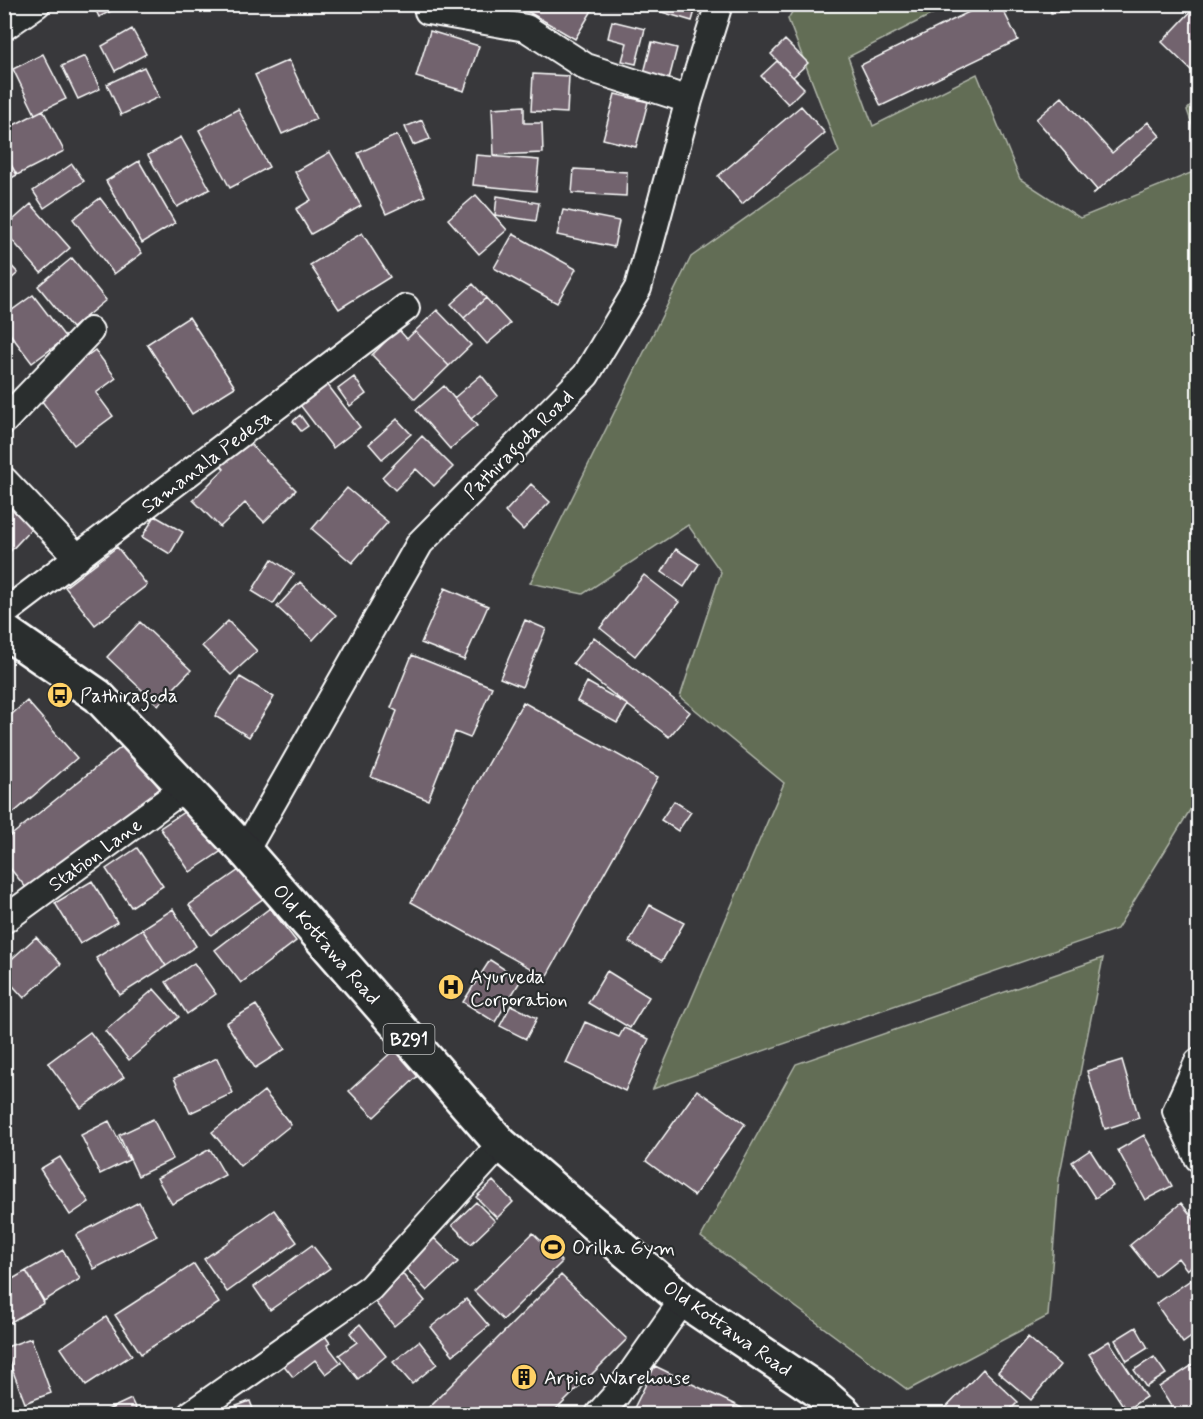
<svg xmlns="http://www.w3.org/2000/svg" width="1203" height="1419" viewBox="0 0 1203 1419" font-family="Mynerve,sans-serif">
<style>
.green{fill:#626d54;stroke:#b0b6aa;stroke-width:1.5}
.building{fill:#72636e;stroke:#fff;stroke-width:1.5}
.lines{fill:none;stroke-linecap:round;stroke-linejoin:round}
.minor-casing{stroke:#fff;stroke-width:30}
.major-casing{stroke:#fff;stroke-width:38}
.minor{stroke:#2a2d2e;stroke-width:26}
.major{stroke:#2a2d2e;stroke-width:33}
.labels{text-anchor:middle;stroke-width:4.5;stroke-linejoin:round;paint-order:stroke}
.shield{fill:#2a2d2e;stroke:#bfc0c0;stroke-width:1.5}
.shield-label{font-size:18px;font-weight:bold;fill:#fff}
.street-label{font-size:20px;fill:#fff;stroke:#2a2d2e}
.poi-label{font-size:20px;fill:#fff;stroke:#2a2d2e;text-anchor:start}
</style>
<rect width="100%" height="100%" fill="#38383b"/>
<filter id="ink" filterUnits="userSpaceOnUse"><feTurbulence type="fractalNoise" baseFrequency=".0167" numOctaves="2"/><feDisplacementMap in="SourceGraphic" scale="12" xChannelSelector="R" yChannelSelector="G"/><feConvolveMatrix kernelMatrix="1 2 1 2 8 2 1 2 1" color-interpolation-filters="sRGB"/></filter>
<g filter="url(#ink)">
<!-- green -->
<path class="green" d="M796,5H950L848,57L873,126L977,74L1020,179L1080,218L1198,170V797L1117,929L653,1089L784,783L680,697L721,572L688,525L583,594L530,583L691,257L839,152L788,19Z
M1198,98V142L1187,110Z
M1103,958L1059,1178L1048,1316L908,1390L701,1237L796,1064Z"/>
<!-- building -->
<path class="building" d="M93,4H125L99,17Z
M515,4H596L575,39Z
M657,4H697L692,21L655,10Z
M985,4H1000L1018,40L881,106L861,65Z
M1050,4H1094L1095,9L1051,13Z
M1198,4V77L1162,42Z
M612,21L645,29L636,64L622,61L627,43L608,38Z
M132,29L146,54L115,71L102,46Z
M430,31L479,46L464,91L416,77Z
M785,40L808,63L793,77L771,54Z
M652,42L677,48L668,83L643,77Z
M43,54L66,99L35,114L13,69Z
M85,56L100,89L78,99L62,66Z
M289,60L316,119L282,134L255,75Z
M777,61L804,88L788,104L761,76Z
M144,67L159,97L121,115L107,84Z
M533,74L569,76L567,113L531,111Z
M615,94L648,102L636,147L603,139Z
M1062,97L1112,153L1148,122L1160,136L1092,195L1097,190L1036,119Z
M524,106V123H542L543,153L494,155L492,108Z
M801,106L825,133L742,204L718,176Z
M238,109L269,167L230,188L199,130Z
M43,110L64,151L17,175L4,153V130Z
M422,120L430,139L413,145L405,127Z
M397,135L425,196L386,214L358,153Z
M181,137L210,189L177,207L148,155Z
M330,152L361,206L311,234L296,209L311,200L295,172Z
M4,153L17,175L4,182Z
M476,155L539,160L536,191L473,185Z
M139,161L175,223L142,243L106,181Z
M72,164L84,181L44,208L33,191Z
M574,169L627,172L626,196L572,193Z
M476,195L507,230L479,254L448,219Z
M497,196L539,203L536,221L495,215Z
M100,198L142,253L114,274L73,219Z
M31,204L70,248L41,273L4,231V228Z
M563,210L619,221L614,247L557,235Z
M362,233L390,277L339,309L310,265Z
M513,234L576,269L557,303L494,268Z
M4,258L18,273L4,285Z
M72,258L106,300L72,328L38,286Z
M473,284L486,298L464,318L451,304Z
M33,295L66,338L32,363L4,326V316Z
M486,298L510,324L487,344L464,318Z
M437,310L471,345L449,366L415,331Z
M189,317L235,387L192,414L147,344Z
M398,329L407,339L415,331L449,366L415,399L372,355Z
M95,350L116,378L96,393L113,416L74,445L36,393Z
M481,375L498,396L471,419L454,398Z
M354,377L366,394L350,406L338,389Z
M324,380L360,427L333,448L297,401Z
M444,386L477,426L450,449L416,410Z
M300,415L308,426L301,431L293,421Z
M397,419L411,434L382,459L369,444Z
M422,436L453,467L434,486L416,469L395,490L382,477Z
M245,439L296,490L264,522L245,503L220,527L193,500L224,469L220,464Z
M531,484L550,502L523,530L505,512Z
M347,488L388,522L352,563L312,529Z
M4,500L34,526L4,558Z
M155,516L183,532L170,554L142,537Z
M117,547L147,585L95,625L65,587Z
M676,549L699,564L684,587L662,572Z
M272,559L294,574L273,604L252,591Z
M644,575L679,602L635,656L600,628Z
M300,582L336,615L313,640L277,607Z
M445,588L488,606L464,660L421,643Z
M525,620L546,629L522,687L500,678Z
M228,621L257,651L231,675L202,646Z
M140,622L191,670L158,705L107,657Z
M594,637L690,712L669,737L573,663Z
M412,655L492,687L470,738L455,732L428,800L371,777L397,711L391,708Z
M240,677L274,697L249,737L215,716Z
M587,682L628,705L617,723L577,701Z
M27,701L77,758L4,821V721Z
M523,702L658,777L546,977L411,902Z
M124,745L162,791L32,895L4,861V841Z
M674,801L691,812L678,831L661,820Z
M193,806L223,850L190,872L160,828Z
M137,848L163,886L131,907L106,869Z
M242,868L264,898L211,935L189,905Z
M92,881L117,922L80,944L55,903Z
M650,905L684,923L662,961L629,942Z
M270,908L296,941L241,983L215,950Z
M173,909L196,946L166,966L142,929Z
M142,929L166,966L120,995L96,958Z
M36,937L61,964L24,998L4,976V966Z
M490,960L521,980L495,1022L463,1002Z
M194,963L216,994L187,1014L166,982Z
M607,971L649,997L630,1028L588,1003Z
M154,989L179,1017L129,1060L105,1031Z
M256,1005L285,1049L255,1068L226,1023Z
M511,1005L537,1018L526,1039L500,1026Z
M585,1022L619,1037L624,1028L649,1039L625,1091L566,1063Z
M90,1032L124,1077L81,1108L48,1063Z
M396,1048L420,1074L374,1117L349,1091Z
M217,1058L233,1093L190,1113L174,1078Z
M1122,1060L1139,1118L1105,1129L1087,1071Z
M697,1090L745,1124L694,1196L646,1161Z
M264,1091L291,1125L240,1166L212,1132Z
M153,1119L173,1159L138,1176L119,1135Z
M109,1121L129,1160L100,1174L81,1135Z
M1144,1135L1172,1186L1145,1200L1118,1150Z
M210,1149L225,1175L172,1204L157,1178Z
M1090,1150L1113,1186L1095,1198L1072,1162Z
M60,1157L89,1202L70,1215L40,1169Z
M493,1181L513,1202L497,1218L476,1197Z
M139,1202L157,1236L94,1269L76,1235Z
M476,1202L495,1221L471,1244L452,1225Z
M1181,1203L1198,1224V1261L1187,1270L1178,1258L1155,1276L1130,1245Z
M274,1210L297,1242L227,1292L204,1259Z
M533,1233L562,1262L503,1320L474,1291Z
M434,1238L458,1262L427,1291L404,1266Z
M312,1245L330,1268L270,1310L254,1287Z
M63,1250L80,1279L44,1301L26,1271Z
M194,1264L219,1303L141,1354L115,1315Z
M26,1271L44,1303L4,1326V1284Z
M401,1272L425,1301L394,1326L371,1297Z
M561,1275L627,1339L552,1414H422Z
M1198,1275V1332L1183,1343L1156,1304Z
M466,1299L489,1326L453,1355L431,1327Z
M106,1317L132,1355L86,1385L61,1348Z
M360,1324L386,1356L358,1379L339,1355L357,1342L350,1333Z
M1136,1327L1148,1348L1127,1361L1115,1340Z
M323,1333L330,1343L327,1345L341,1363L326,1374L315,1360L293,1377L282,1363Z
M1028,1337L1060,1365L1031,1400L998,1372Z
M31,1338L51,1393L25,1403L4,1348Z
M419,1341L437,1364L412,1384L393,1362Z
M1109,1341L1146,1397L1126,1410L1089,1354Z
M1154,1357L1166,1374L1146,1387L1134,1370Z
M1194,1364L1198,1371V1413L1176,1414L1159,1387Z
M655,1366L754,1414H631Z
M983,1369L1018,1402L1006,1414H940Z
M131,1399L138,1414H99Z
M250,1401L255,1414H215Z"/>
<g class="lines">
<!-- minor casing -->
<g class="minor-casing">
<path id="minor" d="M428,11L526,28L586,67L689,100
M4,27L37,4
M4,421L90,331
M4,480L78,558
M4,613L406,308
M245,851L420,543L586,375L638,288L689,100L719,4
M4,920L186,787
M1198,1062L1176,1111L1198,1158
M191,1414L370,1288L501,1144
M599,1414L617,1394L683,1300"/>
</g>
<!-- major casing -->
<g class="major-casing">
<path id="major" d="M4,631L98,696L245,851L501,1144L683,1300L820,1392L845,1414"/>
</g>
<!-- minor -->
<use href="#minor" class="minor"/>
<!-- major -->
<use href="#major" class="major"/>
</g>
</g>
<!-- icons -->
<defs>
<g id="bus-disc" transform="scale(1.35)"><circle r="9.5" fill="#ffd166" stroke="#2a2d2e"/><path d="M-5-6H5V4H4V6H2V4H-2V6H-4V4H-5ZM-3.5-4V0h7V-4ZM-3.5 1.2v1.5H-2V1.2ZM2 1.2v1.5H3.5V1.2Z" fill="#111"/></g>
<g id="hospital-disc" transform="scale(1.35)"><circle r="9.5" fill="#ffd166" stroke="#2a2d2e"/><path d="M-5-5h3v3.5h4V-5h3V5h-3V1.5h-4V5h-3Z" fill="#111"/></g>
<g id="stadium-disc" transform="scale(1.35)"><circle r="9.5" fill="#ffd166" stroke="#2a2d2e"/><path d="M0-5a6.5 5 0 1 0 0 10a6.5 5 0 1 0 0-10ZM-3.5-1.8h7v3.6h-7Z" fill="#111"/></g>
<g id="building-disc" transform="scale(1.35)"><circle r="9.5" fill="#ffd166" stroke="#2a2d2e"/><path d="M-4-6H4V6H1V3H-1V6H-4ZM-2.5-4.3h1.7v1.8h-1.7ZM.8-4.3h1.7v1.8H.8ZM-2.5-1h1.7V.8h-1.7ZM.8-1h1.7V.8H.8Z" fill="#111"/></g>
</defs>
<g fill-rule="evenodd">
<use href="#bus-disc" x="60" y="695"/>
<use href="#hospital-disc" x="451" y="987"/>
<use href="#stadium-disc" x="553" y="1247"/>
<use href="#building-disc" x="524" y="1377"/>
</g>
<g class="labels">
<!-- shield labels -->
<rect class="shield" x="383.5" y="1024" width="51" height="30" rx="4.5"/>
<g class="shield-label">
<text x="409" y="1045">B291</text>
</g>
<!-- street labels -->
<g class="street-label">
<text transform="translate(518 444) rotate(-45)" y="7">Pathiragoda Road</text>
<text transform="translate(206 461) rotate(-37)" y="7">Samanala Pedesa</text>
<text transform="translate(95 854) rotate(-36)" y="7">Station Lane</text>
<text transform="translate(327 944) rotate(49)" y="7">Old Kottawa Road</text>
<text transform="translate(728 1328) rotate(35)" y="7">Old Kottawa Road</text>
</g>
<!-- poi labels -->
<g class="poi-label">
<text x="80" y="702">Pathiragoda</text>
<text x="470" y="983">Ayurveda<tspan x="470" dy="23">Corporation</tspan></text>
<text x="572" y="1254">Orilka Gym</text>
<text x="544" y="1384">Arpico Warehouse</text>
</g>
</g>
<!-- margin -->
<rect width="1203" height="1419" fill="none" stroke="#2a2d2e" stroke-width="24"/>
<rect x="12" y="12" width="1179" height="1395" fill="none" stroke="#fff" stroke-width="2" filter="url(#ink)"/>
</svg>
